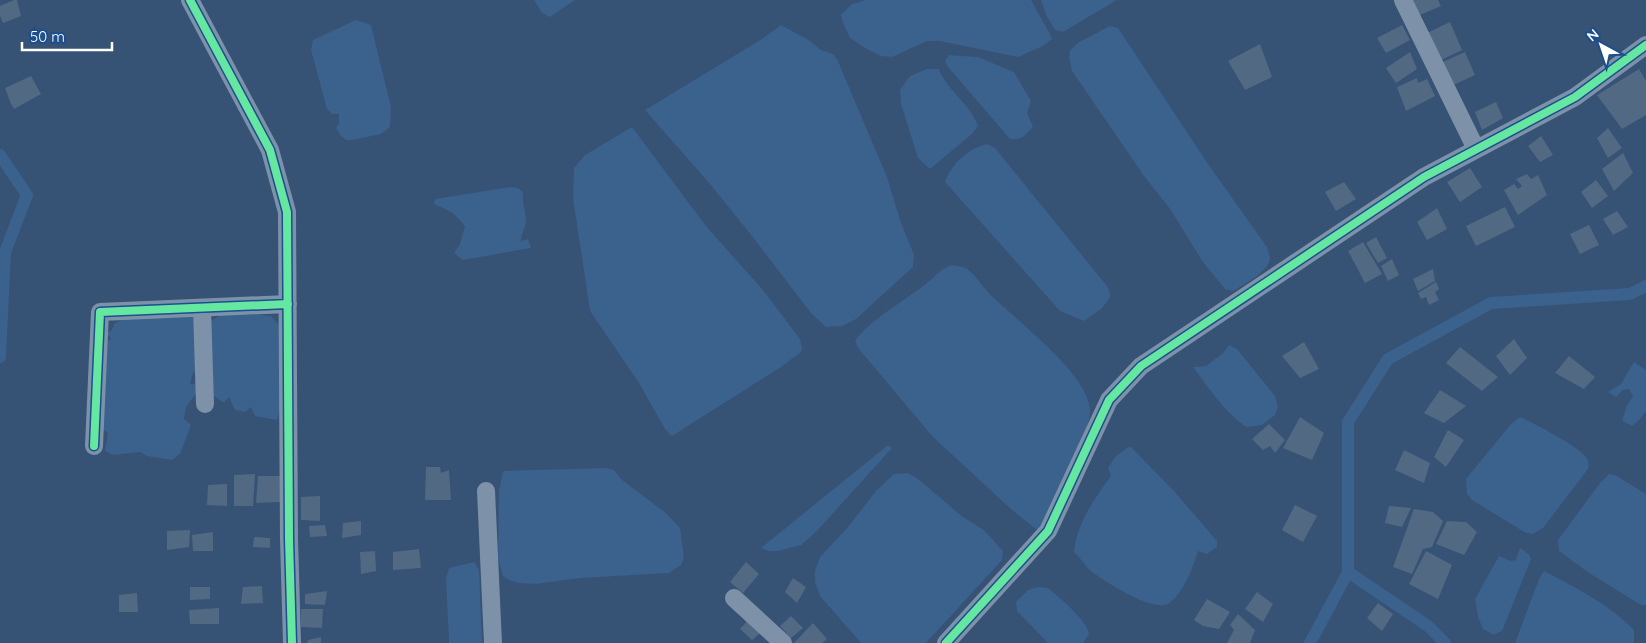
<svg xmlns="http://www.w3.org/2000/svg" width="1646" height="643" viewBox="0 0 1646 643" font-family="Quicksand,sans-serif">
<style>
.water{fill:#3b618d}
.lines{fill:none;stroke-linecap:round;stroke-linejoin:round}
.canal{stroke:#3b618d;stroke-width:12}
.building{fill:#526984}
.minor{stroke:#7d92a8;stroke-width:18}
.cycleway-casing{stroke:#1b4f8f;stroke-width:11}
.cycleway{stroke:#66e7a1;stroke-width:8}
</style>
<rect width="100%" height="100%" fill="#365274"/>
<!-- water -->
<path class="water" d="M534,0H575L550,17L542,13Z
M866,0H1031L1050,34L1052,39L1043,46L1018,57L940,41H927L892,57L881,56L865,48L850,38L843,23L841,15L852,4Z
M1041,0H1117L1063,32L1055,30L1047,17Z
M356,20L371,25L391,107L390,127L381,134L353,140H346L341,136L336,128L339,123V114H332L327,109L311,50L313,40Z
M781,25L807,39L821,50L833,54L837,59L887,177L900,220L914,255L913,267L856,319L842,326L826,327L811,313L748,231L710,184L645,110L762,39Z
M1110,26L1118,28L1122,34L1208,164L1267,247C1268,251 1270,255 1270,259C1269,271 1242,286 1233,291L1225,289L1203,262L1170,209L1144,176L1072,71L1069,57L1070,50L1079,42Z
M949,55L978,57L1014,72L1031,101L1027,113L1033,127C1026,134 1022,141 1010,139L948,67L945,61Z
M927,69H939C948,92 970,103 978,126L972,134L930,169L918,158L901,104L900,90L910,76Z
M632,127L706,226L763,290L800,339L802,347L801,352L781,367L672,436L665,429L639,383L590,311L573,198L574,168L585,155Z
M987,144L995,148L1107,286L1110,293V298L1101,309L1084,321L1060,311L945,182C951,164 969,148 987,144Z
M510,187L518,188L523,192C522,203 526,211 526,221C526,228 521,233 521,241L528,239L531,248L463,260L454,253L460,244L465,226L453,213L434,204L435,199Z
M951,265C955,266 959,266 963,267C973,271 980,283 987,291C994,299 1004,307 1012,314C1035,336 1087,377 1090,409C1092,432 1052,505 1040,528L1037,530L1012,510L933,437L858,348L855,341C869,320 906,300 927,283C937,275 938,271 951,265Z
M221,315H261L271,316L279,325L280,410L277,420L255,416L251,407L245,412L235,410L229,397L224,403L208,392L209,322Z
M194,317L200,367L193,373L190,383L192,385L198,381L199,390L186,407L184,419L191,425L180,454L172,460L147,456L140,452L113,455L105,451L108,433L100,427L106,343L111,338L106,334L112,330L114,324L123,319Z
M1229,345L1237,349L1275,396L1278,407L1275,415L1262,425L1246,427C1224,412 1209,388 1193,367L1206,366L1223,353Z
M1634,362L1646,370V411L1640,419L1632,426L1622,421L1627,405L1633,396L1629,389L1623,390L1616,397L1608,392L1621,384Z
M1520,417C1532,422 1577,446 1584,455C1589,460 1589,463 1588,469L1543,528L1533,534L1526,533L1472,500L1467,494L1466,479L1511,424Z
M888,445L892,448L817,531L801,545L778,551H769L761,548Z
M1130,446L1174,491L1217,541V547L1207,554L1198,551C1194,566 1182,596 1168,604C1152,612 1106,582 1092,572C1085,566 1081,558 1074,552C1076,525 1095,497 1111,476L1108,468L1115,457Z
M605,468L614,470L621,479L667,514L680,528L684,558L681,565L669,573L580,578L536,584L519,583L509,580L503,576L498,558L499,491L503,471Z
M908,473L918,479L963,517L984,530L1003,551L1002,560L926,643H861L820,596L815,582V571L820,557L848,527L876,491L894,474Z
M1609,474L1615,475L1646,494V605H1641L1589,573L1559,551L1558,540L1600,483Z
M1520,548L1529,554L1531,559L1502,631L1494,635L1483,629L1478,617L1475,599L1499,556L1511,561L1516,560Z
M474,562L479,570L482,643H449L446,578L449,568Z
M1544,571C1575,587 1610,605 1634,630V643H1515L1539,579Z
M1038,587L1048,588C1059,597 1087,620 1089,634L1083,643H1048L1017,611L1016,602L1028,590Z"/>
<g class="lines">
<!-- canal -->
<path class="canal" d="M0,155L27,195L5,252L0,357
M1348,572L1428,626L1445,643
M1310,643L1348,572V422L1388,359L1491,303L1630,294L1646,286"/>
</g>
<!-- building -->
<path class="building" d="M14,0H17L21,16L3,23L0,16V6Z
M1409,0H1438L1441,6L1415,17Z
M1450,22L1462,50L1437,62L1425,34Z
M1402,25L1410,40L1386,53L1377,38Z
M1260,44L1272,77L1245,90L1228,61Z
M1410,52L1417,69L1396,83L1386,68Z
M1465,52L1475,75L1449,87L1438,64Z
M1639,69L1646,81V115L1622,129L1597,95Z
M31,76L41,94L14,109L11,104L5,88Z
M1417,78L1418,83L1427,79L1435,96L1406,111L1397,87Z
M1496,102L1503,118L1482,130L1475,112Z
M1608,128L1622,148L1608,158L1597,138Z
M1541,136L1553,155L1540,162L1528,146Z
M1623,153L1633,173L1614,191L1602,169Z
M1470,168L1482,187L1460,202L1447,182Z
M1527,174L1531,179L1538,175L1547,195L1518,215L1504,190L1514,184L1518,189L1522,186L1516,179Z
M1596,180L1608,196L1592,208L1581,192Z
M1344,182L1356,199L1336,211L1325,192Z
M1505,207L1515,227L1476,246L1466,226Z
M1437,208L1447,229L1427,240L1417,222Z
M1617,211L1628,227L1613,235L1603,219Z
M1589,225L1599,245L1580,254L1570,234Z
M1376,237L1387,258L1378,263L1366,243Z
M1363,242L1382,274L1365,283L1348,251Z
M1392,259L1399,275L1388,281L1381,266Z
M1433,269L1435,281L1418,291L1413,279Z
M1436,282L1439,289L1435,292L1439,300L1429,305L1426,297L1421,299L1418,293Z
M1514,339L1527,358L1510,375L1496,356Z
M1304,342L1319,369L1300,378L1282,356Z
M1460,347L1498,377L1482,391L1446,363Z
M1569,356L1595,377L1584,389L1555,373Z
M1440,390L1466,406L1444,423L1424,413Z
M1300,417L1324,433L1312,460L1283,448Z
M1269,424L1285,440L1275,453L1270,446L1263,450L1252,439Z
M1448,430L1464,440L1446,467L1434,457Z
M1404,450L1430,463L1424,483L1395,470Z
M426,467H440L441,473L449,470L451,500H425Z
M255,474L253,506H234V475Z
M258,476H280V502L256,503Z
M227,484V506L207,505L208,485Z
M320,496V521L301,520V497Z
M1295,505L1317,516L1303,542L1282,530Z
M1389,506L1411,508L1402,527L1385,523Z
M1414,509L1433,512L1443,521L1432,547L1423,549L1412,574L1393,567Z
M361,521V535L342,538L343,523Z
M1447,521L1466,522L1477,532L1464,555L1436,544Z
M325,525L327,536L310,537L309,526Z
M190,530L189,547L167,550V531Z
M213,532V551H193L192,535Z
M254,537L270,538V548L253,547Z
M419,549L421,568L393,570V552Z
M375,551L376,571L361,574L360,552Z
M1426,551L1452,565L1438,599L1409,584Z
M746,562L759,574L743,593L730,582Z
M793,578L806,587L797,603L785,592Z
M262,586L263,603L241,604L243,587Z
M190,587H210V599L190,600Z
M327,591L325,605L305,604V594Z
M1257,592L1273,604L1263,622L1245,609Z
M137,593L138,612H119V595Z
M1207,599L1230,612L1219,629L1203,626L1194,620Z
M1378,603L1393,614L1382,631L1367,618Z
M219,608V624H190L189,610Z
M301,609H323L322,628L301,627Z
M1238,614L1255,630L1250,643H1227L1234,630L1230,625Z
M791,616L803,628L791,638L780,626Z
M749,619L764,630L752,640L740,629Z
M813,623L827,639L822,643H794Z
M321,637V643H307L308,640Z"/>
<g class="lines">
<!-- minor -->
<path class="minor" d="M190,0L270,150L287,212L289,539L292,643
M1403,0L1476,149
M202,308L205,404
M94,446L100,312L288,304
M486,491L493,643
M734,598L783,643
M946,643L1048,531L1109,400L1141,366L1424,177L1575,97L1646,45"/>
<!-- cycleway casing -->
<g class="cycleway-casing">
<path id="cycleway" d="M190,0L270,150L287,212L289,539L292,643
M94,446L100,312L288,304
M946,643L1048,531L1109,400L1141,366L1424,177L1575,97L1646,45"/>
</g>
<!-- cycleway -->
<use href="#cycleway" class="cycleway"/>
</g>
<!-- north arrow -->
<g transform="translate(1601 45) rotate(320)" stroke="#1b4f8f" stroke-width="4" paint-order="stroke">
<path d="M0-4L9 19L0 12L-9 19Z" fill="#ffffff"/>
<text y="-8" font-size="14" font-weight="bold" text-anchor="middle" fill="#ffffff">N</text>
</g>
<!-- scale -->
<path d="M22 42v8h90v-8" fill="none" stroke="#ffffff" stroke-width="2.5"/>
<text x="30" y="42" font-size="15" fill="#ffffff" stroke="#1b4f8f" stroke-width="4" paint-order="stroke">50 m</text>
</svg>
